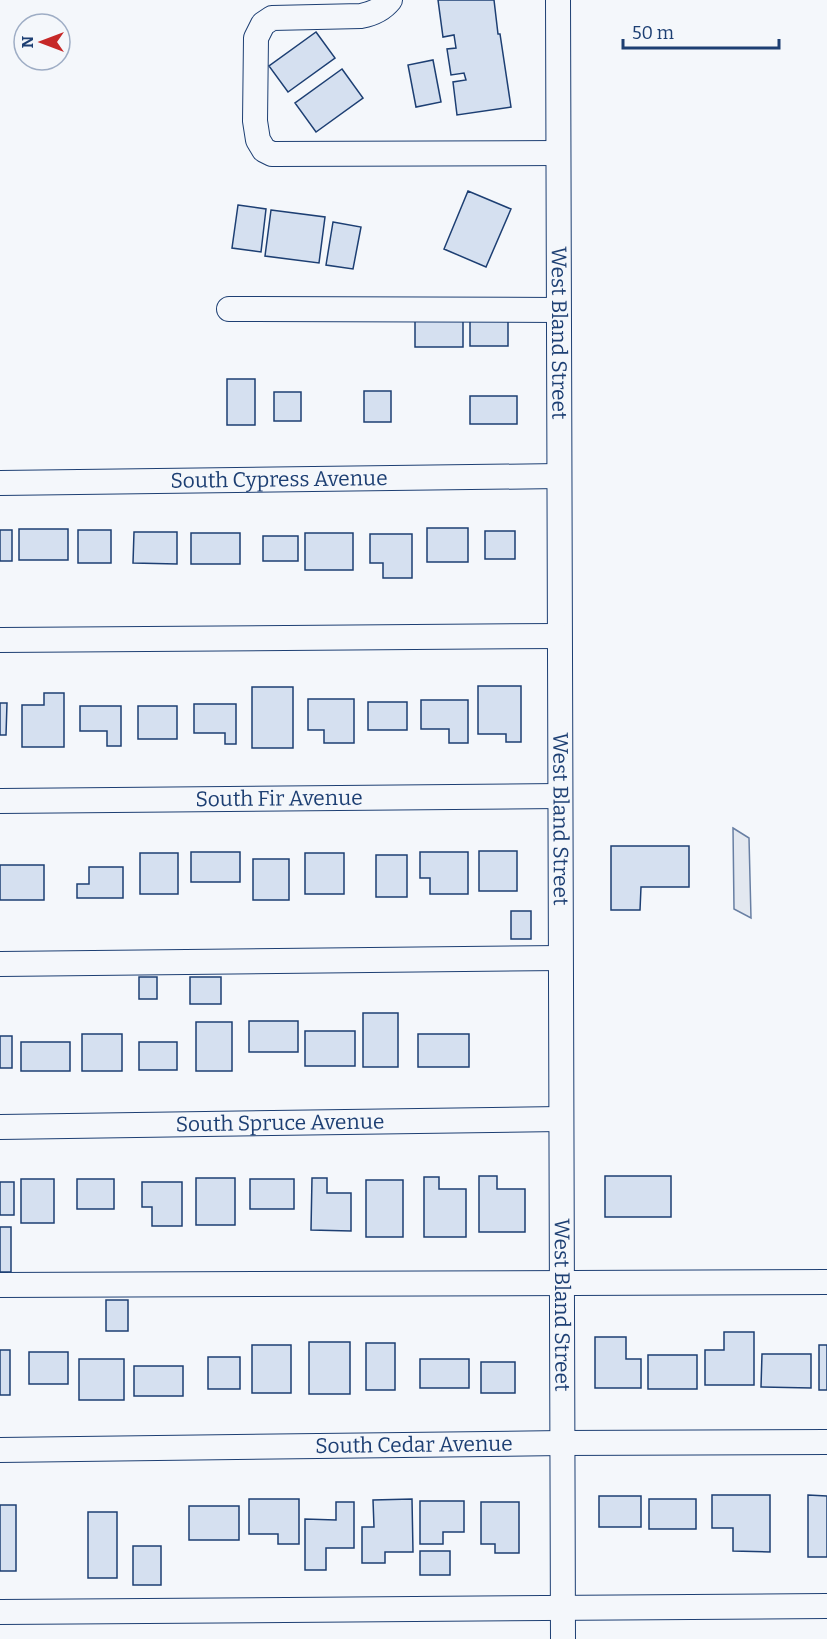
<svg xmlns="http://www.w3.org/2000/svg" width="827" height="1639" viewBox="0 0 827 1639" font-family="Bitter,serif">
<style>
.parking{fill:#e3e8f0;stroke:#687fa3;stroke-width:1.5}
.building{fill:#d5e0f0;stroke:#1d3f73;stroke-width:1.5}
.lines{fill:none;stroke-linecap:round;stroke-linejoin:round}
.minor-casing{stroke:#1d3f73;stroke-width:26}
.minor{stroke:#f4f7fb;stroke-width:24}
.labels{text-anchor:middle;stroke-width:4.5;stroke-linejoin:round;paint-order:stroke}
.street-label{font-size:21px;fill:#1d3f73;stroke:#f4f7fb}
</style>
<rect width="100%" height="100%" fill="#f4f7fb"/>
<!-- parking -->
<path class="parking" d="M733,828L749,838L751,918L734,909Z"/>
<!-- building -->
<path class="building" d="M438,0H494L498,34H500L511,107L457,115L453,82L466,80L464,73L451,75L447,49L456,48L454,35L443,37Z
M316,32L335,58L288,92L269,66Z
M433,60L441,102L416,107L408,65Z
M342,69L363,98L316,132L295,103Z
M468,191L511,209L486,267L444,249Z
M238,205L266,209L261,252L232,248Z
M271,210L325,217L319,263L265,256Z
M333,222L361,227L353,269L326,265Z
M470,319H508V346H470Z
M415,320H463V347H415Z
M227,379H255V425H227Z
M364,391H391V422H364Z
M274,392H301V421H274Z
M470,396H517V424H470Z
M427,528H468V562H427Z
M19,529H68V560H19Z
M0,530H12V561H0Z
M78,530H111V563H78Z
M485,531H515V559H485Z
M134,532H177V564L133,563Z
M191,533H240V564H191Z
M305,533H353V570H305Z
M370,534H412V578H383V563H370Z
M263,536H298V561H263Z
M478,686H521V742H506V734H478Z
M252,687H293V748H252Z
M44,693H64V747H22V705H44Z
M308,699H354V743H324V730H308Z
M421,700H468V743H449V729H421Z
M368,702H407V730H368Z
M0,703H7L6,735H0Z
M194,704H236V744H225V733H194Z
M80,706H121V746H107V731H80Z
M138,706H177V739H138Z
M611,846H689V887H641L640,910H611Z
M479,851H517V891H479Z
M191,852H240V882H191Z
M420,852H468V894H430V878H420Z
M140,853H178V894H140Z
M305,853H344V894H305Z
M376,855H407V897H376Z
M253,859H289V900H253Z
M0,865H44V900H0Z
M89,867H123V898H77V884H89Z
M511,911H531V939H511Z
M139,977H157V999H139Z
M190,977H221V1004H190Z
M363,1013H398V1067H363Z
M249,1021H298V1052H249Z
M196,1022H232V1071H196Z
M305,1031H355V1066H305Z
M82,1034H122V1071H82Z
M418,1034H469V1067H418Z
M0,1036H12V1068H0Z
M21,1042H70V1071H21Z
M139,1042H177V1070H139Z
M479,1176H497V1189H525V1232H479Z
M605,1176H671V1217H605Z
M424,1177H439V1189H466V1237H424Z
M196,1178H235V1225H196Z
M312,1178H327V1193H351V1231L311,1230Z
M21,1179H54V1223H21Z
M77,1179H114V1209H77Z
M250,1179H294V1209H250Z
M366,1180H403V1237H366Z
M0,1182H14V1215H0Z
M142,1182H182V1226H152V1207H142Z
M0,1227H11V1272H0Z
M106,1300H128V1331H106Z
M724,1332H754V1385H705V1350H724Z
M595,1337H626V1359H641V1388H595Z
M309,1342H350V1394H309Z
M366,1343H395V1390H366Z
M252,1345H291V1393H252Z
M819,1345H827V1390H819Z
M0,1350H10V1395H0Z
M29,1352H68V1384H29Z
M762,1354H811V1388L761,1387Z
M648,1355H697V1389H648Z
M208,1357H240V1389H208Z
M79,1359H124V1400H79Z
M420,1359H469V1388H420Z
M481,1362H515V1393H481Z
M134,1366H183V1396H134Z
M712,1495H770V1552L733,1551V1528H712Z
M808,1495L827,1496V1557H808Z
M599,1496H641V1527H599Z
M249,1499H299V1544H278V1534H249Z
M412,1499L413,1552H385V1563H362V1527H374L373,1500Z
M649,1499H696V1529H649Z
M420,1501H464V1532H443V1544H420Z
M336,1502H354V1548H326V1570H305V1519L336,1520Z
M481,1502H519V1553H495V1544H481Z
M0,1505H16V1571H0Z
M189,1506H239V1540H189Z
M88,1512H117V1578H88Z
M133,1546H161V1585H133Z
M420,1551H450V1575H420Z"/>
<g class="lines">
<!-- minor casing -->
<g class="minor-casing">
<g id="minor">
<path d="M390,0C382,10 372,14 361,16L272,18L263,24L256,38L255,121L258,140L264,150L272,154L558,153"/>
<path id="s1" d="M558,0L563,1639"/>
<path d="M229,309L558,310"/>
<path id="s2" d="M0,483L559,476"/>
<path d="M0,640L559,636"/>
<path id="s3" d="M0,801L559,796"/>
<path d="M0,964L560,958"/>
<path id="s4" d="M0,1127L560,1119"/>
<path d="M0,1285L827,1282"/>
<path id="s5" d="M0,1450L562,1443L827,1442"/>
<path d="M0,1612L827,1606"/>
</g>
</g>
<!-- minor -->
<use href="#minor" class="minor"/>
</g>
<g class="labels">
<!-- street labels -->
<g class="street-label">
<text dy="7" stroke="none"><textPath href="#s1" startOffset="333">West Bland Street</textPath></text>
<text dy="7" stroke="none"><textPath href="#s2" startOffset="279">South Cypress Avenue</textPath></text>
<text dy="7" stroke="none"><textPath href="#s3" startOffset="279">South Fir Avenue</textPath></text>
<text dy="7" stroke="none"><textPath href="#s1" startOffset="819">West Bland Street</textPath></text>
<text dy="7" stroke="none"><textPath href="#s4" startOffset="280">South Spruce Avenue</textPath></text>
<text dy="7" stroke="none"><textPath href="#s1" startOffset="1305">West Bland Street</textPath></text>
<text dy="7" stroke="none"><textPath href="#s5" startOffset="414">South Cedar Avenue</textPath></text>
</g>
</g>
<!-- north arrow -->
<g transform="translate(42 42) rotate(270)"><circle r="28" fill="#f4f7fb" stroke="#9eadc5" stroke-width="1.5"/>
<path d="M0-4.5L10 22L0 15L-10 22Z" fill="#c62828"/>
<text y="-9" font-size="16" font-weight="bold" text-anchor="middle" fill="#1d3f73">N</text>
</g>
<!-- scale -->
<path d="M623 39v9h156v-9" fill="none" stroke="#1d3f73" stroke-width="3"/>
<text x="632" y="39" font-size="18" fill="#1d3f73" stroke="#f4f7fb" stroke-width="4.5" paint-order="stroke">50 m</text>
</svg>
